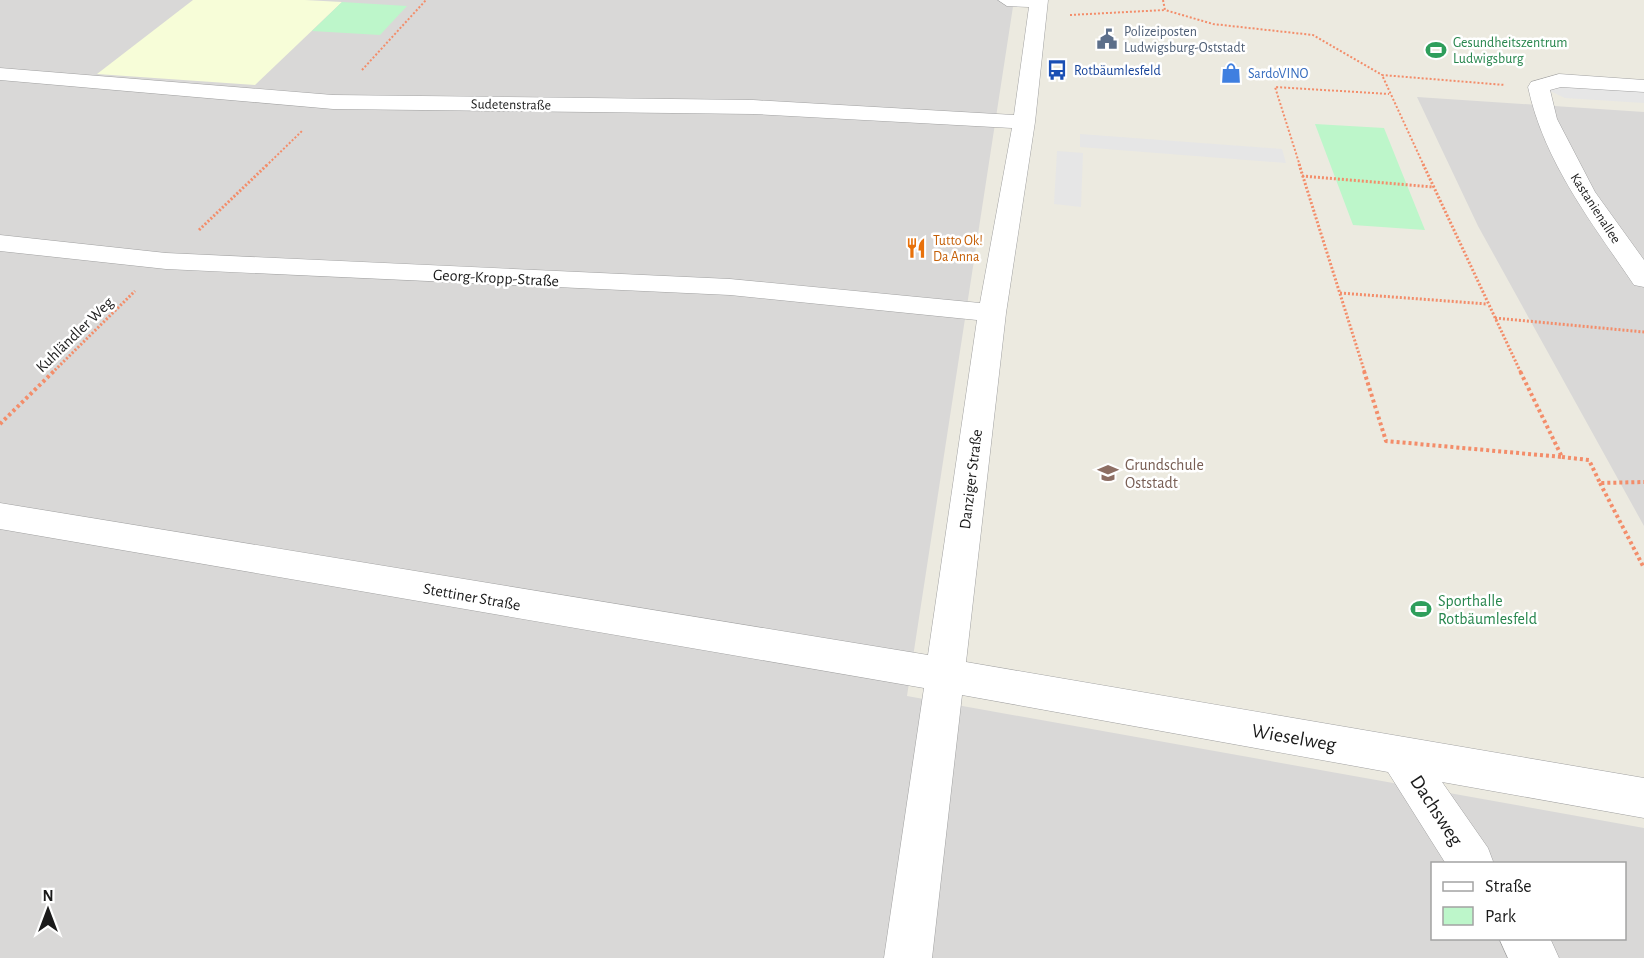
<svg xmlns="http://www.w3.org/2000/svg" width="1644" height="958" viewBox="0 0 1644 958" font-family="'Alegreya Sans',sans-serif">
<style>
.residential{fill:#d9d8d7;fill-rule:evenodd}
.education{fill:#f7fdd8}
.park{fill:#bdf6ca}
.parking{fill:#e6e6e6}
.lines{fill:none;stroke-linecap:round;stroke-linejoin:round}
.minor-casing{stroke:#a1a1a1;stroke-width:1}
.path-far2{stroke:#f38d6a;stroke-width:2;stroke-dasharray:2 2;stroke-linecap:butt}
.path-far1{stroke:#f38d6a;stroke-width:3;stroke-dasharray:2 2;stroke-linecap:butt}
.path{stroke:#f38d6a;stroke-width:4;stroke-dasharray:3 3;stroke-linecap:butt}
.minor{fill:#fff;fill-rule:evenodd}
.labels{text-anchor:middle;stroke-width:5;stroke-linejoin:round;paint-order:stroke}
.far-service-label{font-size:14px;fill:#4e5e75;stroke:#fff;text-anchor:start}
.far-leisure-label{font-size:14px;fill:#27864d;stroke:#fff;text-anchor:start}
.far-transit-label{font-size:14px;fill:#164399;stroke:#fff;text-anchor:start}
.far-shop-label{font-size:14px;fill:#366cbe;stroke:#fff;text-anchor:start}
.far-street-label{font-size:14px;fill:#1a1a1a;stroke:#fff}
.far-food-label{font-size:14px;fill:#c56008;stroke:#fff;text-anchor:start}
.street-label{font-size:16px;fill:#1a1a1a;stroke:#fff}
.education-label{font-size:16px;fill:#785e54;stroke:#fff;text-anchor:start}
.leisure-label{font-size:16px;fill:#27864d;stroke:#fff;text-anchor:start}
.near-street-label{font-size:20px;fill:#1a1a1a;stroke:#fff}
</style>
<rect width="100%" height="100%" fill="#eceae0"/>
<!-- residential -->
<path class="residential" d="M0,0H1014L907,696L1644,828V958H0ZM1432,864H1624V938H1432Z
M1417,97L1644,112V526L1478,226Z"/>
<!-- education -->
<path class="education" d="M193,0H305L342,2L255,85L97,74Z"/>
<!-- park -->
<path class="park" d="M342,2L407,6L380,35L312,31Z
M1315,124L1384,128L1425,230L1353,225Z"/>
<!-- parking -->
<path class="parking" d="M1562,85L1644,90V103L1565,98L1550,91V88Z
M1080,134L1282,149L1286,163L1080,147Z
M1057,151L1083,153L1081,207L1054,204Z"/>
<g class="lines">
<!-- minor casing -->
<g class="minor-casing">
<path id="minor" d="M998,0H1048L1035,122L1006,313L966,662L1644,778V818L1442,782L1488,848L1494,864H1446L1388,772L962,695L932,958H884L924,688L0,529V503L928,655L977,320L730,295L166,269L0,251V235L166,253L730,279L980,303L1012,128L753,114L333,109L0,80V68L333,95L753,100L1014,115L1029,7L1007,6Z
M1559,74L1644,80V92L1561,87L1550,90L1557,119L1595,192L1644,260V287L1634,285C1592,223 1544,162 1528,87L1531,82Z
M1499,938H1550L1559,958H1508Z"/>
</g>
<!-- path-far2 -->
<path class="path-far2" d="M1163,0L1165,10L1213,24L1313,35L1382,75
M1070,15L1165,10
M362,70L426,0
M266,166L302,131
M1300,166L1275,87L1389,94
M1424,166L1382,75L1505,85"/>
<!-- path-far1 -->
<path class="path-far1" d="M1299,164L1365,373
M1423,164L1521,373
M1302,176L1433,187
M199,230L268,164
M1340,293L1487,304
M1495,318L1644,332
M52,373L135,291"/>
<!-- path -->
<path class="path" d="M1364,371L1386,441L1562,457L1520,371
M0,424L54,371
M1562,457L1589,460L1600,483L1644,482
M1600,483L1644,568"/>
<!-- minor -->
<use href="#minor" class="minor"/>
</g>
<!-- icons -->
<defs>
<g id="civic-bare" transform="scale(1.62)"><path d="M-.6-6.5H3V-4.5H.6V-3L4-1V1h2V6H-6V1h2V-1L-.6-3ZM-1.2 2.5V6h2.4V2.5Z" fill="#5c6f8a" stroke="#fff" stroke-width="2.5" paint-order="stroke"/></g>
<g id="stadium-bare" transform="scale(1.62)"><path d="M0-5a6.5 5 0 1 0 0 10a6.5 5 0 1 0 0-10ZM-3.5-1.8h7v3.6h-7Z" fill="#2e9e5b" stroke="#fff" stroke-width="2.5" paint-order="stroke"/></g>
<g id="bus-bare" transform="scale(1.62)"><path d="M-5-6H5V4H4V6H2V4H-2V6H-4V4H-5ZM-3.5-4V0h7V-4ZM-3.5 1.2v1.5H-2V1.2ZM2 1.2v1.5H3.5V1.2Z" fill="#1a4fb4" stroke="#fff" stroke-width="2.5" paint-order="stroke"/></g>
<g id="shop-bare" transform="scale(1.62)"><path d="M-5-2.5h2.3a2.7 3.5 0 0 1 5.4 0H5L5.5 6h-11ZM-1.5-2.5h3a1.5 2.3 0 0 0-3 0Z" fill="#3f7fe0" stroke="#fff" stroke-width="2.5" paint-order="stroke"/></g>
<g id="restaurant-bare" transform="scale(1.62)"><path d="M-5-6h1v4h1v-4h1v4h1v-4h1v5L-1.5 .5V6h-2V.5L-5-1ZM5-6V6H3V1.5H1.5Q1.5-4 5-6Z" fill="#e8710a" stroke="#fff" stroke-width="2.5" paint-order="stroke"/></g>
<g id="school-bare" transform="scale(1.62)"><path d="M0-5L7-2L0 1L-7-2ZM-4 1L0 2.5L4 1V4Q0 6-4 4Z" fill="#8d6e63" stroke="#fff" stroke-width="2.5" paint-order="stroke"/></g>
</defs>
<g fill-rule="evenodd">
<use href="#civic-bare" x="1107" y="39"/>
<use href="#stadium-bare" x="1436" y="50"/>
<use href="#bus-bare" x="1057" y="70"/>
<use href="#shop-bare" x="1231" y="73"/>
<use href="#restaurant-bare" x="916" y="248"/>
<use href="#school-bare" x="1108" y="473"/>
<use href="#stadium-bare" x="1421" y="609"/>
</g>
<g class="labels">
<!-- far-service labels -->
<g class="far-service-label">
<text x="1124" y="36">Polizeiposten<tspan x="1124" dy="16">Ludwigsburg-Oststadt</tspan></text>
</g>
<!-- far-leisure labels -->
<g class="far-leisure-label">
<text x="1453" y="47">Gesundheitszentrum<tspan x="1453" dy="16">Ludwigsburg</tspan></text>
</g>
<!-- far-transit labels -->
<g class="far-transit-label">
<text x="1074" y="75">Rotbäumlesfeld</text>
</g>
<!-- far-shop labels -->
<g class="far-shop-label">
<text x="1248" y="78">SardoVINO</text>
</g>
<!-- far-street labels -->
<g class="far-street-label">
<text transform="translate(511 104) rotate(1)" y="5">Sudetenstraße</text>
<text transform="translate(1596 208) rotate(57)" y="5">Kastanienallee</text>
</g>
<!-- far-food labels -->
<g class="far-food-label">
<text x="933" y="245">Tutto Ok!<tspan x="933" dy="16">Da Anna</tspan></text>
</g>
<!-- street labels -->
<g class="street-label">
<text transform="translate(496 277) rotate(3)" y="6">Georg-Kropp-Straße</text>
<text transform="translate(74 334) rotate(-44)" y="6">Kuhländler Weg</text>
<text transform="translate(970 479) rotate(-83)" y="6">Danziger Straße</text>
<text transform="translate(472 596) rotate(10)" y="6">Stettiner Straße</text>
</g>
<!-- education labels -->
<g class="education-label">
<text x="1125" y="470">Grundschule<tspan x="1125" dy="18">Oststadt</tspan></text>
</g>
<!-- leisure labels -->
<g class="leisure-label">
<text x="1438" y="606">Sporthalle<tspan x="1438" dy="18">Rotbäumlesfeld</tspan></text>
</g>
<!-- near-street labels -->
<g class="near-street-label">
<text transform="translate(1294 737) rotate(10)" y="7">Wieselweg</text>
<text transform="translate(1437 810) rotate(57)" y="7">Dachsweg</text>
</g>
</g>
<!-- legend -->
<rect x="1431" y="862" width="195" height="78" fill="#ffffff" stroke="#a3a3a3" stroke-width="1.5"/>
<rect x="1443" y="882" width="30" height="9" fill="#ffffff" stroke="#a3a3a3" stroke-width="1.5"/>
<text x="1485" y="892" font-size="18" fill="#1a1a1a">Straße</text>
<rect x="1443" y="907" width="30" height="18" fill="#bdf6ca" stroke="#a3a3a3" stroke-width="1.5"/>
<text x="1485" y="922" font-size="18" fill="#1a1a1a">Park</text>
<!-- north arrow -->
<g transform="translate(48 910)" stroke="#ffffff" stroke-width="4.5" paint-order="stroke">
<path d="M0-4.5L10 22L0 15L-10 22Z" fill="#1a1a1a"/>
<text y="-9" font-size="16" font-weight="bold" text-anchor="middle" fill="#1a1a1a">N</text>
</g>
</svg>
